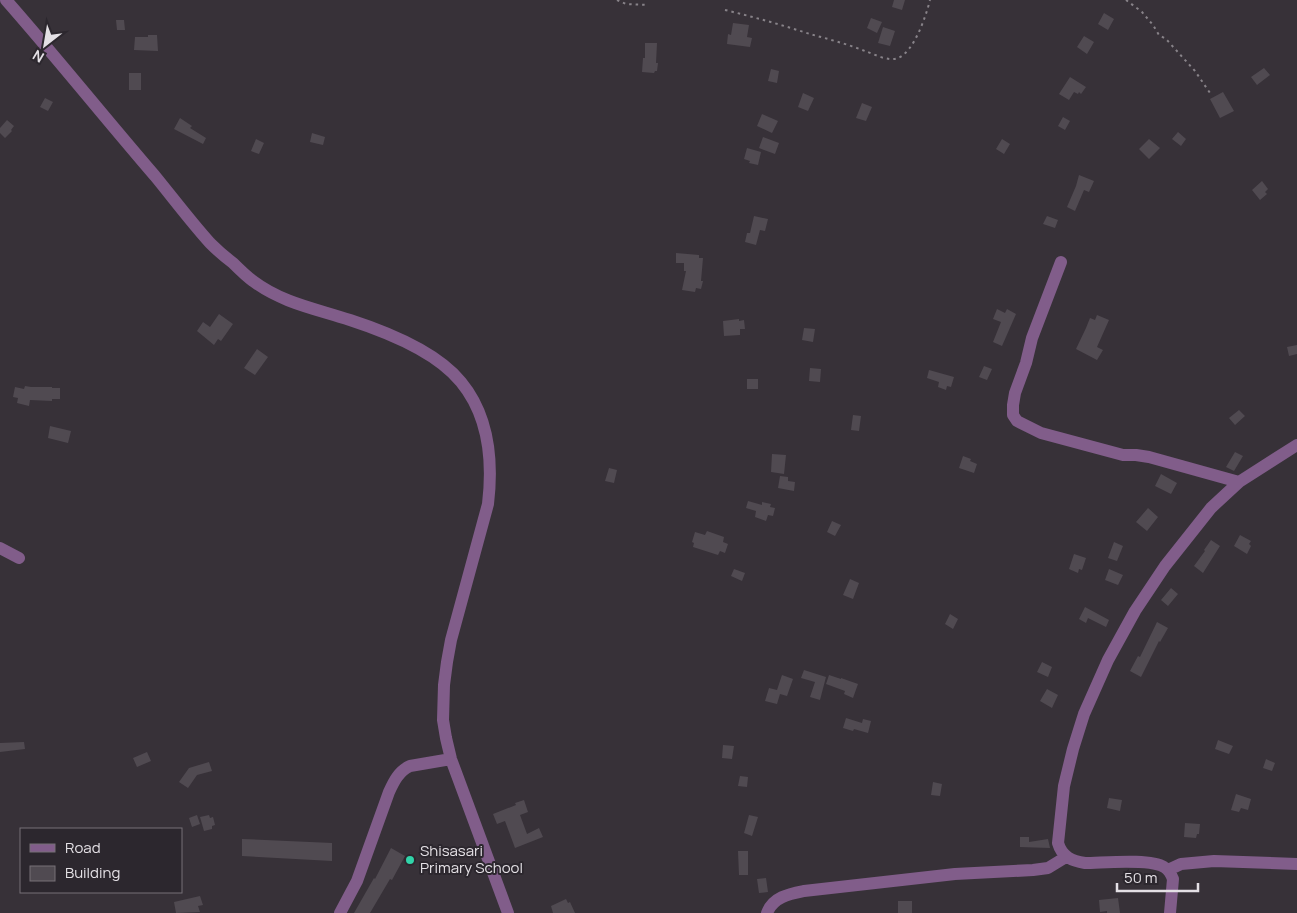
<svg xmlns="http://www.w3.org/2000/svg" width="1297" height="913" viewBox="0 0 1297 913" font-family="Manrope,sans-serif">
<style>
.building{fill:#504a51}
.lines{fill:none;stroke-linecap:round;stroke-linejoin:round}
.path{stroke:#888389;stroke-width:2;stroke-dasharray:2.5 4;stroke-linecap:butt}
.minor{stroke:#815d8a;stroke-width:12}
.poi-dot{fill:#31d4a9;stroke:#2c272e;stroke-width:2}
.labels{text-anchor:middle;stroke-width:4;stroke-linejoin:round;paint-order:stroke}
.poi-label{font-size:15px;fill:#e4e0e5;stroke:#2c272e;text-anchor:start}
</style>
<rect width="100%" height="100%" fill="#373138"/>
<!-- building -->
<path class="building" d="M894,0H905L902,10L892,7Z
M1104,13L1114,19L1108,30L1098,24Z
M871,18L882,22L877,33L867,28Z
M116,20H124L125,30H117Z
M733,23L749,25L747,37L752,38L750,47L727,44L728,34L731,35Z
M883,27L895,31L890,46L878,43Z
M148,35H157L158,51L134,50L135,37H148Z
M1084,36L1094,42L1087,54L1077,47Z
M645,43H657L656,63H658L657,71H655L654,73L642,72L643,58H645Z
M1264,68L1270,75L1257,85L1251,77Z
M771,69L779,71L777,83L768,81Z
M129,73H141V90H129Z
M1070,77L1086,87L1081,94L1079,92L1078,94L1074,92L1069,100L1059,94Z
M1223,92L1234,111L1220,118L1210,99Z
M803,93L814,98L808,111L798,107Z
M45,98L53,102L48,111L40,107Z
M862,103L872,107L866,121L856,118Z
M762,114L778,121L772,133L757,126Z
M1063,117L1070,121L1065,130L1058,126Z
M180,118L192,126L190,128L206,138L203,144L174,129Z
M7,120L14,126L11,130L12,131L5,138L0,133V128Z
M1178,132L1186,139L1181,146L1172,139Z
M312,133L325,137L323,145L310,142Z
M763,137L779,143L775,154L759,148Z
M256,139L264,143L259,154L251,151Z
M1002,139L1010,144L1004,154L996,149Z
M1149,139L1160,148L1149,159L1139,149Z
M747,148L761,152L758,165L749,163L750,161L744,159Z
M1079,175L1094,181L1089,192L1084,190L1075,211L1067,207L1076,186Z
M1262,181L1268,189L1265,192L1267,194L1260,200L1252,190Z
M754,216L768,219L765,231L760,230L756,245L745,242L747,233H750Z
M1047,216L1058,220L1055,228L1043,224Z
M676,253L699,255V258H703L701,281H703L701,289L696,288L695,292L682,290L686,271H684V263H676Z
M997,309L1005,313L1007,309L1016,314L1002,346L993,342L1001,322L993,319Z
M219,314L233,324L221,341L218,339L214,345L197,331L203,322L210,327Z
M1097,315L1109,320L1097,347L1103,350L1097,360L1076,349L1086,328L1090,318L1095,320Z
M739,319V321L744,320L745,329H740V335L724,336L723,321Z
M804,328L815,329L813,342L802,340Z
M1297,345V354L1289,356L1287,347Z
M257,349L268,357L255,375L244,368Z
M984,366L992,369L987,380L979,377Z
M810,368L821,369L820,382L809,381Z
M929,370L954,377L951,387L947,386L946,390L938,387L939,382L927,378Z
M747,379H758V389H747Z
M25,386L31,387H52V388H60V399H52V401L30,400L29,406L17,403L18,398L13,397L15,387L24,389Z
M1239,410L1245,416L1235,425L1229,418Z
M853,415L861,416L859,431L851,430Z
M50,426L71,431L68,443L48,438Z
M1235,452L1243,456L1234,471L1226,467Z
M772,454L786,455L784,474L771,472Z
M963,456L971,459L970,461L977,464L974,473L959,468Z
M609,468L617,470L614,483L605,481Z
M1161,474L1177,483L1171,494L1155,486Z
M780,476L788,477V481L795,482L794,491L778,488Z
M748,501L762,505V502L771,504L770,507L775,508L773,516L768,515L766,521L755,517L756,511L746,508Z
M1148,508L1158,517L1147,531L1136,522Z
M832,521L841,525L835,536L827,532Z
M707,531L724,537L723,542L728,544L725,553L720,551L718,555L693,547L694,543L692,542L695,532L705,535Z
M1240,535L1251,541L1249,544L1251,546L1247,554L1234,546Z
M1211,540L1220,546L1203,573L1194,566L1205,551L1204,550Z
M1114,542L1123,546L1117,561L1108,558Z
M1074,554L1086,558L1082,570L1079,569L1078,573L1069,569Z
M734,569L745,573L742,581L731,576Z
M1109,569L1123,575L1118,585L1105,580Z
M850,579L859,583L853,599L843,595Z
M1171,588L1178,594L1168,606L1161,600Z
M1085,607L1109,620L1106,627L1088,618L1086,623L1079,619Z
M950,614L958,619L953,629L945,624Z
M1157,622L1168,628L1160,642L1159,641L1141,677L1130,671L1138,656L1140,657Z
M1042,662L1052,667L1048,677L1037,672Z
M804,670L826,677L820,700L810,697L815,682L801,678Z
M782,675L793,679L787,696L780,694L777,704L765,701L769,688L777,690Z
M829,675L841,679V678L858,684L853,698L844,694L845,691L826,684Z
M1047,689L1058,695L1052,708L1040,701Z
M846,718L862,723L863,719L871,721L868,733L854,729L853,731L843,728Z
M1218,740L1233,746L1229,754L1215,749Z
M24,742L25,749L0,752V743Z
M723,745L734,746L732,759L722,758Z
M147,752L151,761L137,767L133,758Z
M1266,759L1275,763L1272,771L1263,768Z
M209,762L212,771L197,775L188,788L179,782L189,768Z
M740,776L748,777L747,787L738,786Z
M933,782L942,784L940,796L931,795Z
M1236,794L1251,799L1248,810L1241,808L1239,812L1231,810Z
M1109,798L1122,800L1120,811L1107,808Z
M524,800L528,812L520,815L527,834L539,828L543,837L515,848L505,821L497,824L493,814L516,805L515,803Z
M197,815L200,824L192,827L189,818Z
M209,815L210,818L213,817L215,825L212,826V829L204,831L200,817Z
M749,815L758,817L752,836L744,833Z
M1185,823L1200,824L1199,834H1197L1196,838L1184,837Z
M1020,837H1029V842L1048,839L1050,848L1020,847Z
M242,839L332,843V861L242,856Z
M391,848L405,856L392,880L390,879L370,913H354L374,878L375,879Z
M738,851H748V875H739Z
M766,878L768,892L759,893L757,879Z
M200,896L203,905L198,906L200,912L176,913L174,902Z
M1118,898L1120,913H1107V911L1100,912L1099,900Z
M566,899L568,903L570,902L575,913H553L551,906Z
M898,901H912V913H898Z"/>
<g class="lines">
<!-- path -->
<path class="path" d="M617,0L626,4L648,5
M1126,0L1142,12L1153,25L1159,35L1166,39L1195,71L1210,93
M725,10C754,17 782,25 810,34C828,39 847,44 865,51C874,54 888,62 898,58C914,52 926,16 930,0"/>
<!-- minor -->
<path class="minor" d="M6,0C57,58 105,118 155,176C173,198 191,222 210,243C217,250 225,257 233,263C239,269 246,276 253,281C282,303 317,309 350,320C387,332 436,351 461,382C489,416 493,462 488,504L451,640L447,662L444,685L443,720L446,738L451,759L508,913
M1061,262L1032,338L1026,363L1015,393L1013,405V415L1017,421L1041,433L1123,455H1136L1149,457L1239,482
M0,548L19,558
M1168,870L1181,864L1214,861L1297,864
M340,913L357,881L389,792C394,781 399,771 410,766L451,759
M767,913C773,897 789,894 804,891L955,874L1033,870L1048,868L1066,857
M1170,913L1173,879C1171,874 1168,869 1164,867C1150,858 1102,863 1085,863C1072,861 1062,857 1058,843L1064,786L1073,749L1084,714L1108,660L1135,611L1165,566L1211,508L1239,482L1297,445"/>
</g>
<!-- markers -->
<circle class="poi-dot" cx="410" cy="860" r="5"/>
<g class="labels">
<!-- poi labels -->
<g class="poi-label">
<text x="420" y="856">Shisasari<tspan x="420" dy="17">Primary School</tspan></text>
</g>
</g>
<!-- legend -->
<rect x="20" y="828" width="162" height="65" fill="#2c272e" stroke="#767177"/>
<rect x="30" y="844" width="25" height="8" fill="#815d8a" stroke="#767177"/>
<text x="65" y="853" font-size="15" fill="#e4e0e5">Road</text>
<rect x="30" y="866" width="25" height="15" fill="#504a51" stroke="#767177"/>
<text x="65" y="878" font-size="15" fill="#e4e0e5">Building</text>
<!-- north arrow -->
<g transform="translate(45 45) rotate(211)" stroke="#2c272e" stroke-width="4" paint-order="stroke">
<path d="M0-4L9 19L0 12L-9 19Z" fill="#e4e0e5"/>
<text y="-8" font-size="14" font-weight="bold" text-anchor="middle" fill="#e4e0e5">N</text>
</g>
<!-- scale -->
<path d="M1117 883v8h81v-8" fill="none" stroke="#e4e0e5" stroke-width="2.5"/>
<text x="1124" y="883" font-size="15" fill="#e4e0e5" stroke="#2c272e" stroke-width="4" paint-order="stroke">50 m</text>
</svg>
